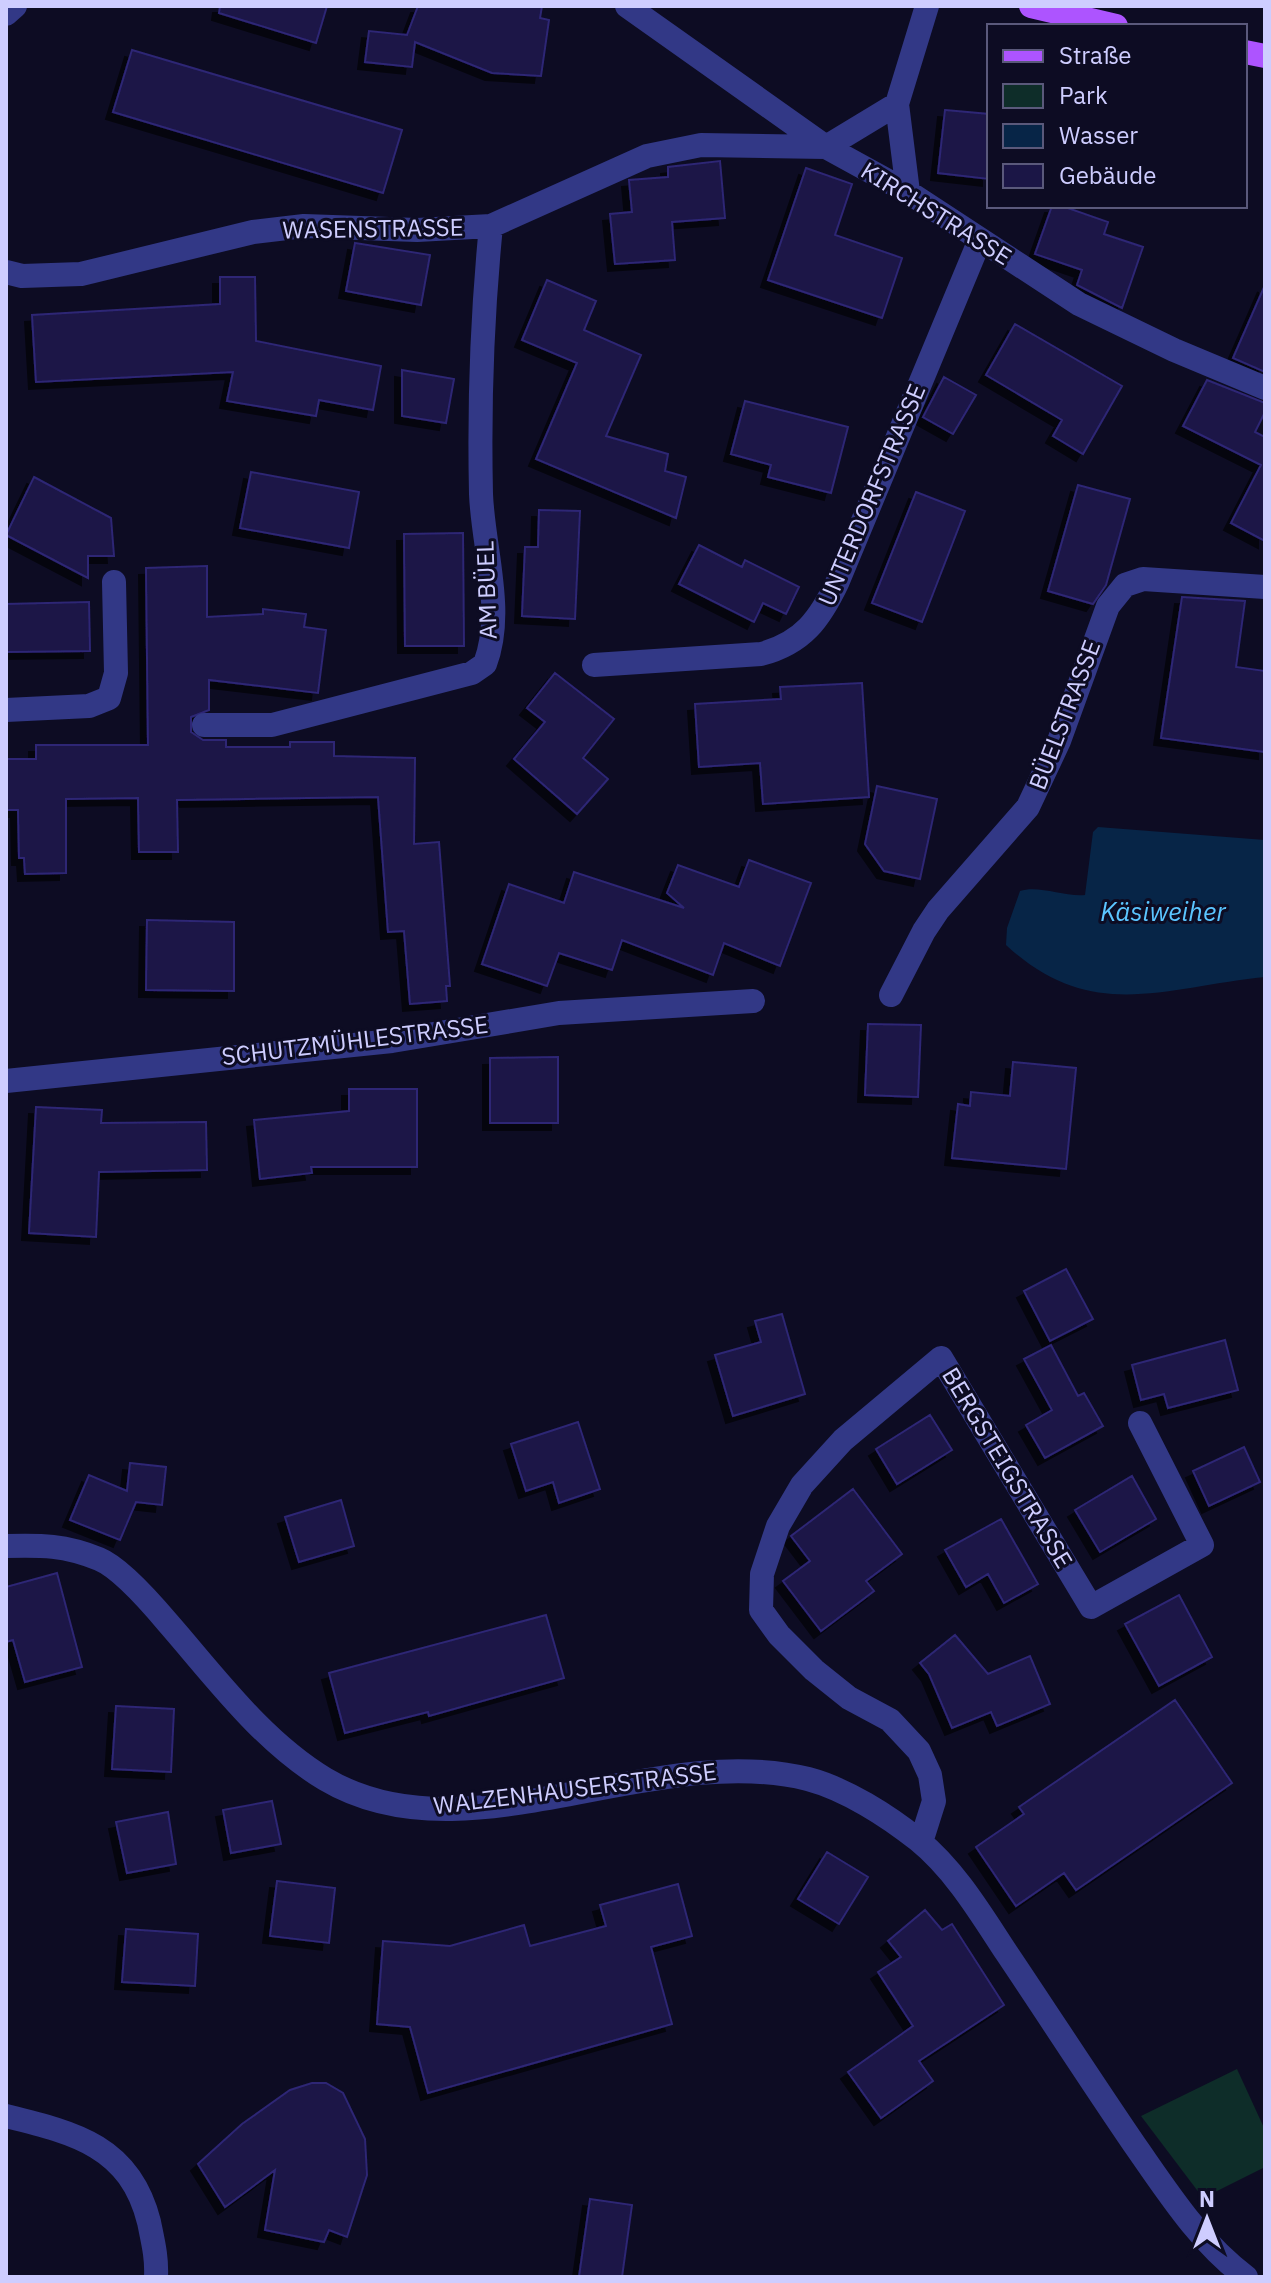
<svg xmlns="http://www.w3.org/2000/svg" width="1271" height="2283" viewBox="0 0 1271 2283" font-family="'IBM Plex Sans',sans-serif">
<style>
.green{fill:#0e2d29}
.water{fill:#072547}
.building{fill:#1b1646;stroke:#2d2674;stroke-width:2;filter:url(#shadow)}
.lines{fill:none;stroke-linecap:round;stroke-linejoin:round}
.minor{stroke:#323886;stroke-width:24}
.major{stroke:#ad54ff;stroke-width:24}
.labels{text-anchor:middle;stroke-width:6;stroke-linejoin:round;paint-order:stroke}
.street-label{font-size:24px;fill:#cecdff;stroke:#0d0c23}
.water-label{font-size:26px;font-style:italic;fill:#5bc5ff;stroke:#0d0c23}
</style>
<defs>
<filter id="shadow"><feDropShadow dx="-7" dy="7" stdDeviation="0" flood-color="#0009"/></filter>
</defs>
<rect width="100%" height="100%" fill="#0d0c23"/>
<!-- green -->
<path class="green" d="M1237,2069L1265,2130V2167L1203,2198L1141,2116Z"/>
<!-- water -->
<path class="water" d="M1098,827L1265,840V977C1164,987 1091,1024 1006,945L1007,928L1020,891C1039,885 1064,897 1085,895L1093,832Z"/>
<!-- building -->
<path class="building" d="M220,6H327L316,43L219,13Z
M418,6H542L540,18L549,20L541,76L492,73L415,42L412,67L365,62L369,31L407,35Z
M132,50L402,130L383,193L113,112Z
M945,110L989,114V179L938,173Z
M720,161L725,218L672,222L675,260L615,264L610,214L632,212L629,180L668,177V167Z
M806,168L852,184L835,235L902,258L882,318L768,280Z
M1052,206H1062L1108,222L1104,234L1143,247L1122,308L1077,285L1082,270L1035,254Z
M355,243L430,255L421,305L346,291Z
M220,277H255L256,341L381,366L373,410L319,400L316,416L227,401L233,372L36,382L32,315L220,304Z
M547,280L596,301L584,330L641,355L606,436L668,454L665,471L686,477L676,518L536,459L577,363L522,340Z
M1265,285V372L1233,358Z
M1015,324L1122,386L1083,454L1053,436L1062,420L986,375Z
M402,370L454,379L446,423L402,416Z
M944,377L976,395L953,434L923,417Z
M1207,380L1265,403V412L1255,432L1265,437V541L1231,523L1261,465L1183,426Z
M745,401L848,427L831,493L768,477L771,465L731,454Z
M251,472L359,492L349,548L240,528Z
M34,477L111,518L114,556H88V578L6,535Z
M1078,485L1130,499L1106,585L1093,604L1048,591Z
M916,492L965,511L922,622L872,603Z
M539,510L580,511L575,619L522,616L525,547H538Z
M463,533L464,646H405L404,534Z
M699,545L742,567L745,560L799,587L786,614L763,603L754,622L679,584Z
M207,566V617L263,614V609L306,614L304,627L326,630L318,693L209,680V710L191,717V732L203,740H226V747H290V742H334V756L415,758L414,844L439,842L450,986H446L447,1001L410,1004L404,931L388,932L378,797L177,800L178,852H139L138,798L66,799V873L25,874L24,858H19L18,810H6V759H36V745H148L146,568Z
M1182,597L1245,601L1236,667L1265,671V752L1161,738Z
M89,602L90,651L6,652V604Z
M555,673L614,719L583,758L608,779L577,814L514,759L545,722L527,708Z
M862,683L869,797L763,804L760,763L699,767L695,704L781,699L780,687Z
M877,786L937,799L920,879L884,871L865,844Z
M749,860L811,883L780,966L724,943L713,975L622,940L612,970L559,953L547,986L482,964L509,884L564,903L574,872L684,908L667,893L678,865L739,887Z
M147,920L234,922V991L146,990Z
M868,1024L921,1025L918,1097L865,1095Z
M558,1057V1123H490V1058Z
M1013,1062L1076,1068L1066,1169L952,1158L958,1104L970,1106L971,1092L1010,1096Z
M349,1089H417V1167H311L312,1173L260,1179L254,1120L349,1111Z
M36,1107L102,1110L101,1123L206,1122L207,1170L99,1172L96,1237L29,1233Z
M1066,1269L1093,1319L1050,1341L1024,1291Z
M782,1314L805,1394L733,1416L715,1355L761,1342L755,1321Z
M1225,1340L1238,1390L1168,1408L1164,1394L1141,1400L1132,1365Z
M1051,1345L1078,1396L1084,1393L1103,1426L1045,1458L1026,1425L1052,1410L1024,1359Z
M930,1415L952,1450L897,1484L876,1449Z
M578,1422L600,1489L559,1503L553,1482L526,1491L511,1444Z
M1244,1447L1260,1482L1209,1506L1193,1471Z
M130,1463L166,1467L162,1505L136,1502L120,1540L70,1520L89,1475L127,1491Z
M1132,1476L1156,1519L1100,1552L1075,1510Z
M853,1489L902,1554L866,1581L874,1591L821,1631L783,1581L810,1561L791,1536Z
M341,1500L354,1546L299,1562L285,1517Z
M1001,1519L1038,1584L1004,1603L988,1574L966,1587L945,1550Z
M57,1573L82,1667L25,1682L13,1640L6,1642V1587Z
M1179,1595L1212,1657L1159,1686L1125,1624Z
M546,1615L564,1678L429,1716L428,1712L345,1733L329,1673Z
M955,1635L988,1674L1030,1656L1050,1704L997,1726L991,1712L952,1728L929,1674L920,1663Z
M1175,1700L1232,1783L1076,1890L1064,1873L1016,1906L976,1847L1024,1814L1019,1807Z
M116,1706L174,1709L171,1772L112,1769Z
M272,1801L281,1844L231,1853L223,1810Z
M168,1812L176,1864L127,1873L116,1822Z
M827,1852L868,1877L839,1924L798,1899Z
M277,1881L335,1888L329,1943L270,1936Z
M678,1884L692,1936L651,1947L672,2024L428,2093L410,2027L377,2024L383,1941L450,1946L524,1925L530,1946L606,1926L600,1905Z
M925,1910L942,1930L952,1924L1004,2005L919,2061L933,2081L881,2118L848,2072L913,2026L878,1972L901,1957L888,1941Z
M126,1929L198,1934L195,1986L122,1982Z
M312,2083H326L343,2093L365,2139L367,2175L347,2237L329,2230L324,2242L265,2230L275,2170L225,2207L198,2164L242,2124L290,2090Z
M590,2199L632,2205L622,2277H579Z"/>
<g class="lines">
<!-- minor -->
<path class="minor" d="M627,6L826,147L908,192L1079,304L1174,350L1265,388
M6,14L15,6
M908,192L897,104L927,6
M6,272L22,276L81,274L253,232L304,226L417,230L491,226L647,156L701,145L826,147L897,104
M594,665L761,654C803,643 820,619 838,581L979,242
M6,710L89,706L109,698L116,673L114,582
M204,725H272L472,673L485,664C505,612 483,548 481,494C479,404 482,316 491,226
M891,995L924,931L938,910L1028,807L1059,741L1108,606L1125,585L1143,579L1265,587
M6,1081L392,1041L559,1013L753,1001
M6,1546C41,1545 65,1545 99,1559C121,1568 152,1604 168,1623C216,1678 262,1741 325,1779C466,1863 651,1740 808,1779C846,1789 888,1816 918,1840C955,1870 981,1914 1006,1952C1049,2016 1091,2081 1134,2144C1167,2191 1199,2242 1246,2277
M921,1842L934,1801L930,1775L919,1751L890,1720L849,1698L814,1670L779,1635L761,1610L762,1574L778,1526L802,1485L843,1440L941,1358L1091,1607L1202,1545L1140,1423
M6,2116C75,2133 130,2146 149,2222C153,2242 157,2257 156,2277"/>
<!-- major -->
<path class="major" d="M1031,6L1116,26
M1245,52L1265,56"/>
</g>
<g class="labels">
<!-- street labels -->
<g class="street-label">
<text transform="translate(936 214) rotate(32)" y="8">KIRCHSTRASSE</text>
<text transform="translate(373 229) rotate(-1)" y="8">WASENSTRASSE</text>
<text transform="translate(872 495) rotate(-67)" y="8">UNTERDORFSTRASSE</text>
<text transform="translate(487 590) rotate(-92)" y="8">AM BÜEL</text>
<text transform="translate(1065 715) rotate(-69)" y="8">BÜELSTRASSE</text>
<text transform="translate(355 1041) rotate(-7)" y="8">SCHUTZMÜHLESTRASSE</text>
<text transform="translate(1007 1468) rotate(59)" y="8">BERGSTEIGSTRASSE</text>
<text transform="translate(575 1789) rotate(-7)" y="8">WALZENHAUSERSTRASSE</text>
</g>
<!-- water labels -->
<g class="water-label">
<text x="1163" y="921">Käsiweiher</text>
</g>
</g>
<!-- border -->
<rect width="1271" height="2283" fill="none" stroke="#cecdff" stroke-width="16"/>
<!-- legend -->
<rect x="987" y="24" width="260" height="184" fill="#0d0c23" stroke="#5a597b" stroke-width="2"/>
<rect x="1003" y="50" width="40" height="12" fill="#ad54ff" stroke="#5a597b" stroke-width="2"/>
<text x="1059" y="64" font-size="24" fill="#cecdff">Straße</text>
<rect x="1003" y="84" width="40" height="24" fill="#0e2d29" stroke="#5a597b" stroke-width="2"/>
<text x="1059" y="104" font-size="24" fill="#cecdff">Park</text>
<rect x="1003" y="124" width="40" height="24" fill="#072547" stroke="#5a597b" stroke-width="2"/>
<text x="1059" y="144" font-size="24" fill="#cecdff">Wasser</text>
<rect x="1003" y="164" width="40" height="24" fill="#1b1646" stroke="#5a597b" stroke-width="2"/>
<text x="1059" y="184" font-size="24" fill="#cecdff">Gebäude</text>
<!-- north arrow -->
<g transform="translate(1207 2219)" stroke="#0d0c23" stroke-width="6" paint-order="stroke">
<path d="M0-6L14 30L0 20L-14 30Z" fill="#cecdff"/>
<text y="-12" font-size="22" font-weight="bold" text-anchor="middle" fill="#cecdff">N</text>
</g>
</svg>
